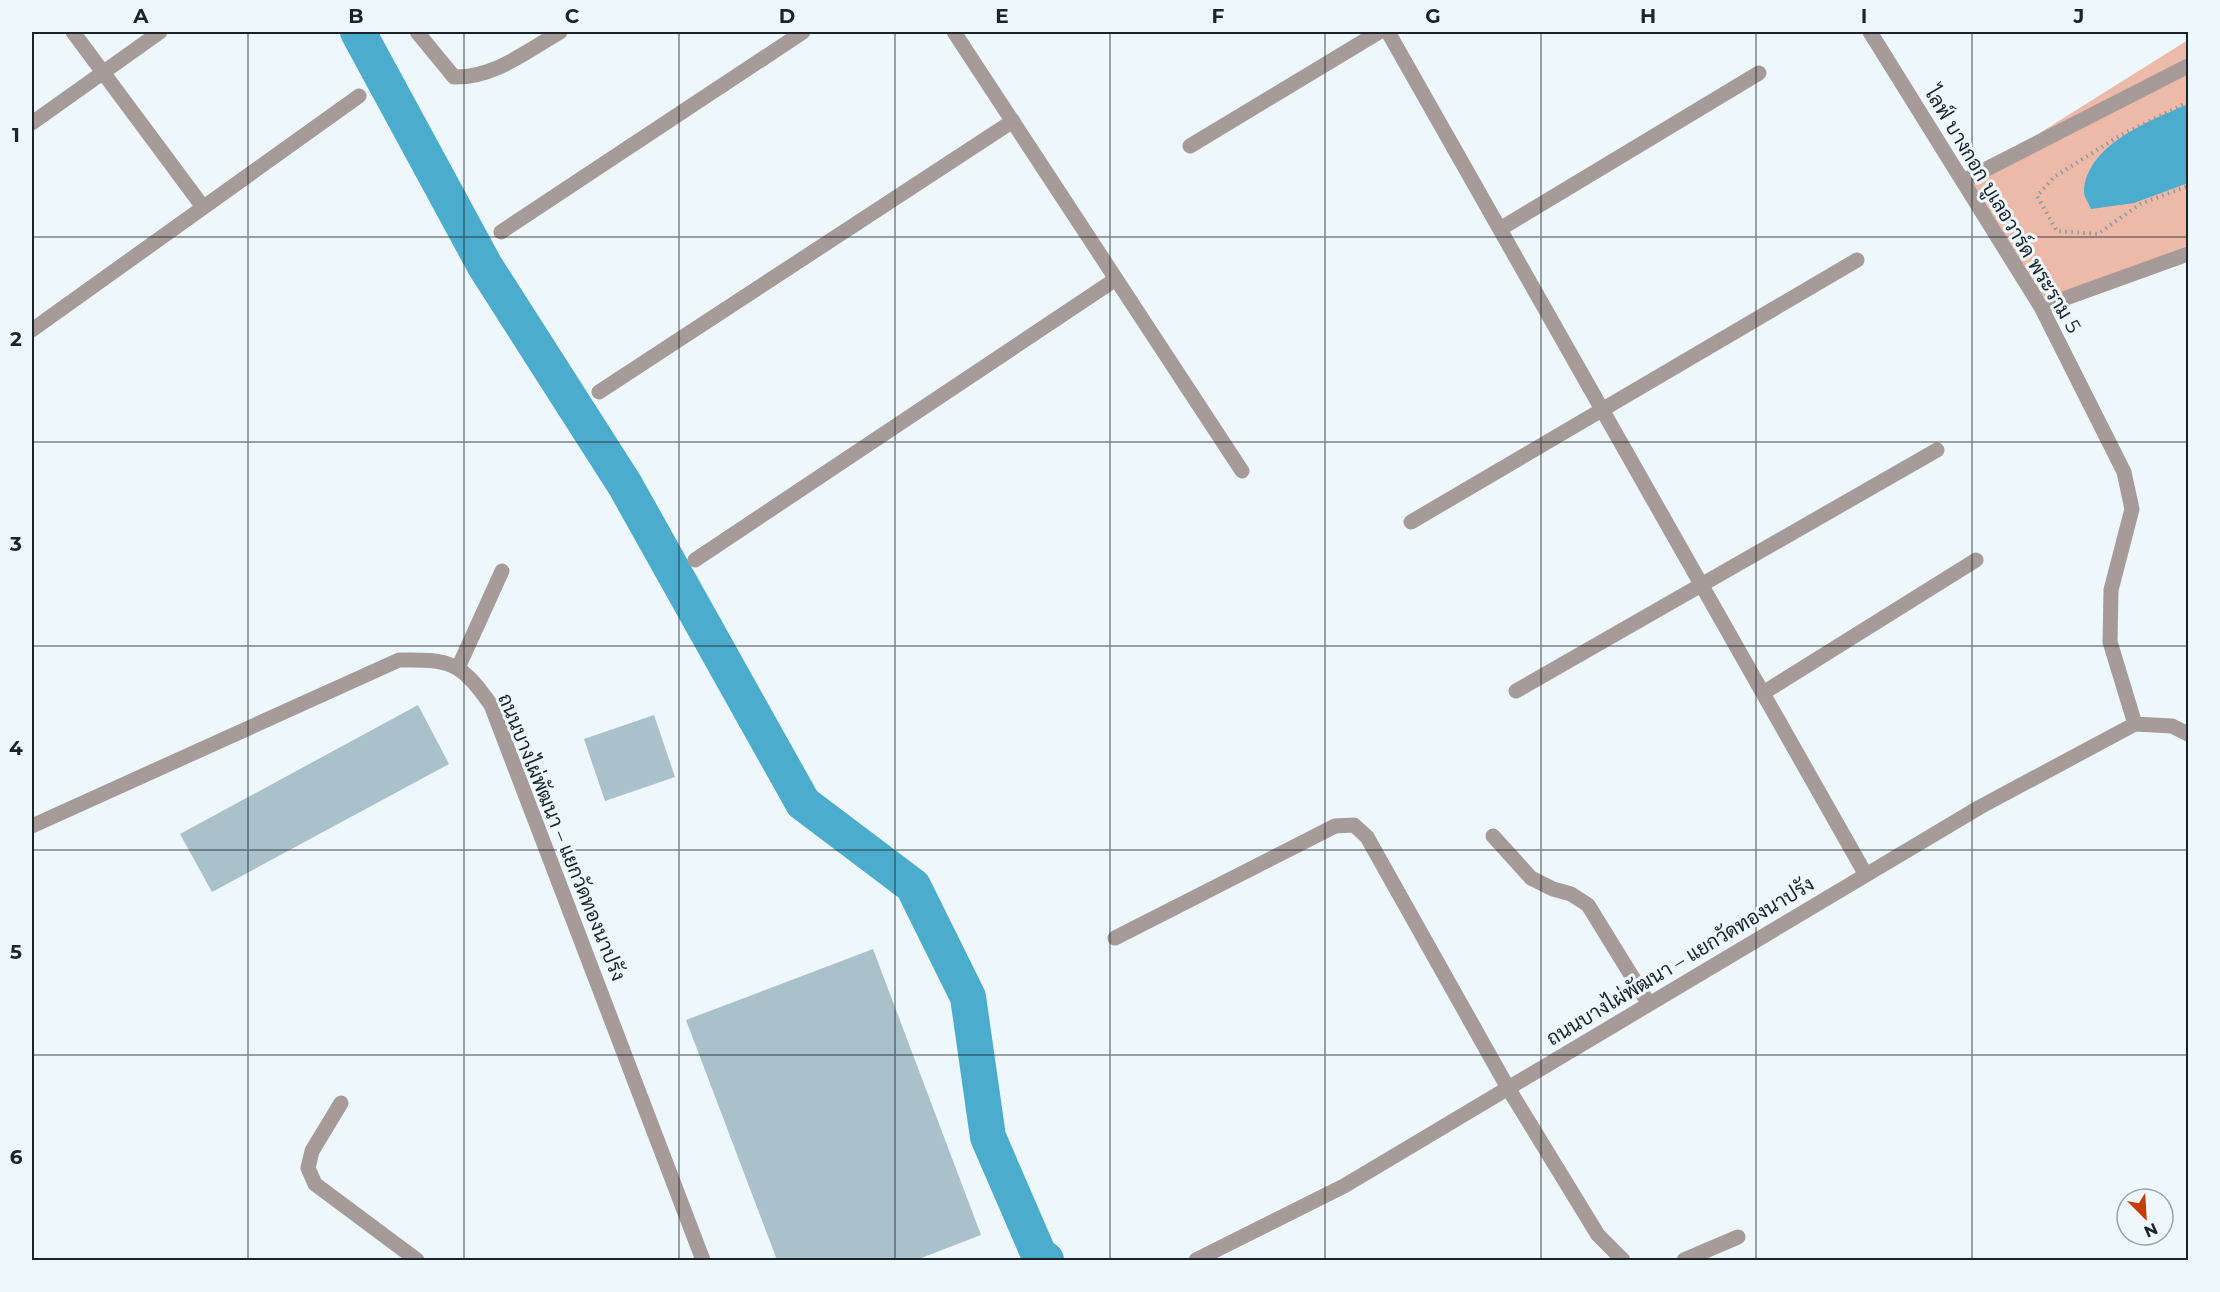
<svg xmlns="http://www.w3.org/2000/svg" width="2220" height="1292" viewBox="0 0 2220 1292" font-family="Montserrat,Sarabun,sans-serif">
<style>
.green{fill:#edbaaa}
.water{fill:#4bacce}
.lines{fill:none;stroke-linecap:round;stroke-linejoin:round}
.canal{stroke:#4bacce;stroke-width:36}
.building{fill:#a9c1cb}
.path{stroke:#8f999d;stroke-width:4;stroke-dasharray:1.5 4.5;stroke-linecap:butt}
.minor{stroke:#a69b98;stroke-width:15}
.grid{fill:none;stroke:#1b2428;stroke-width:1.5;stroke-opacity:0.55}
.labels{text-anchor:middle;stroke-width:6;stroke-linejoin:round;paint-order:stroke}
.street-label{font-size:20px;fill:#1b2428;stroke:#eef8fc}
.neatline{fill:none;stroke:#1b2428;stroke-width:2}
.grid-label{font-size:20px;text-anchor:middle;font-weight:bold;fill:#1b2428}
</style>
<rect width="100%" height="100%" fill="#eef8fc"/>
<!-- green -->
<path class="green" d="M2188,40V254L2041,307L1963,181Z"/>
<!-- water -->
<path class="water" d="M2188,104V183L2134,203L2091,209C2089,204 2084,197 2084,192C2086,144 2152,120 2188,104Z"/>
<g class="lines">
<!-- canal -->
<path class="canal" d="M358,32L485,266L625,485L803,803L913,886L968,997L988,1137L1039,1255L1046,1260"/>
</g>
<!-- building -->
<path class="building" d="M418,705L449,764L212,892L180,834Z
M654,715L675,777L605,801L584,739Z
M873,949L981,1235L916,1260H777L686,1020Z"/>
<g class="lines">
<!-- path -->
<path class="path" d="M2188,102L2121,135L2054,177L2037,196L2057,231L2098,234L2140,204L2188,186"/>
<!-- minor -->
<path class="minor" d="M73,32L203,207
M417,32L454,77C494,78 527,51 560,32
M954,32L1242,471
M1388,32L1866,875
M1870,32L2041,307L2124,472L2132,509L2111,590L2110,642L2135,724
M32,123L160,32
M1190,146L1379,32
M1963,181L2188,66
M1500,229L1759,73
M501,232L803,32
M2041,307L2188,254
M32,330L359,96
M599,392L1013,121
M1411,522L1857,260
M695,560L1116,279
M458,668L502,571
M1516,691L1937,450
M1763,693L1976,560
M32,826L399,660C450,659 461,662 491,705L703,1260
M1493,836L1531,878L1553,889L1571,894L1588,905L1649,1004
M1115,938L1335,826L1354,825L1367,837L1508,1088L1598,1235L1623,1260
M341,1103L312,1151L308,1168L315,1184L417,1260
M1196,1260L1344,1186L1980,807L2135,724L2172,726L2188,734
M1684,1260L1738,1237"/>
</g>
<!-- grid -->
<path class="grid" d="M248,32V1260M464,32V1260M679,32V1260M895,32V1260M1110,32V1260M1325,32V1260M1541,32V1260M1756,32V1260M1972,32V1260M32,237H2188M32,442H2188M32,646H2188M32,850H2188M32,1055H2188"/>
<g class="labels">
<!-- street labels -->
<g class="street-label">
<text transform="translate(2003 210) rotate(59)" y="7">ไลฟ์ บางกอก บูเลอวาร์ด พระราม 5</text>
<text transform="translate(562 837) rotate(68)" y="7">ถนนบางไผ่พัฒนา – แยกวัดทองนาปรัง</text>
<text transform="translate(1680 961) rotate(-31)" y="7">ถนนบางไผ่พัฒนา – แยกวัดทองนาปรัง</text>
</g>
</g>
<!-- border -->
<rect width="2220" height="1292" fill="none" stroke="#eef8fc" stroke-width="66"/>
<!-- north arrow -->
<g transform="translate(2145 1217) rotate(156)"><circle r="28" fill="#eef8fc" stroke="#9aa3a7" stroke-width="1.5"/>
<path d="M0-4.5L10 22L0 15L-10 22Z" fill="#c43d05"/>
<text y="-9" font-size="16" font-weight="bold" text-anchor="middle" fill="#1b2428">N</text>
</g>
<rect x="33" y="33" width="2154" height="1226" class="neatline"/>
<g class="grid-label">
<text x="141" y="23">A</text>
<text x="356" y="23">B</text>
<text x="572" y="23">C</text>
<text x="787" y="23">D</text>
<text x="1002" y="23">E</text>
<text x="1218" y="23">F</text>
<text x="1433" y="23">G</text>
<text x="1648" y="23">H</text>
<text x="1864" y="23">I</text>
<text x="2079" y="23">J</text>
<text x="16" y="142">1</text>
<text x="16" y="346">2</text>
<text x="16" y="551">3</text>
<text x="16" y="755">4</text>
<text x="16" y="959">5</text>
<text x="16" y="1164">6</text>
</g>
</svg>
